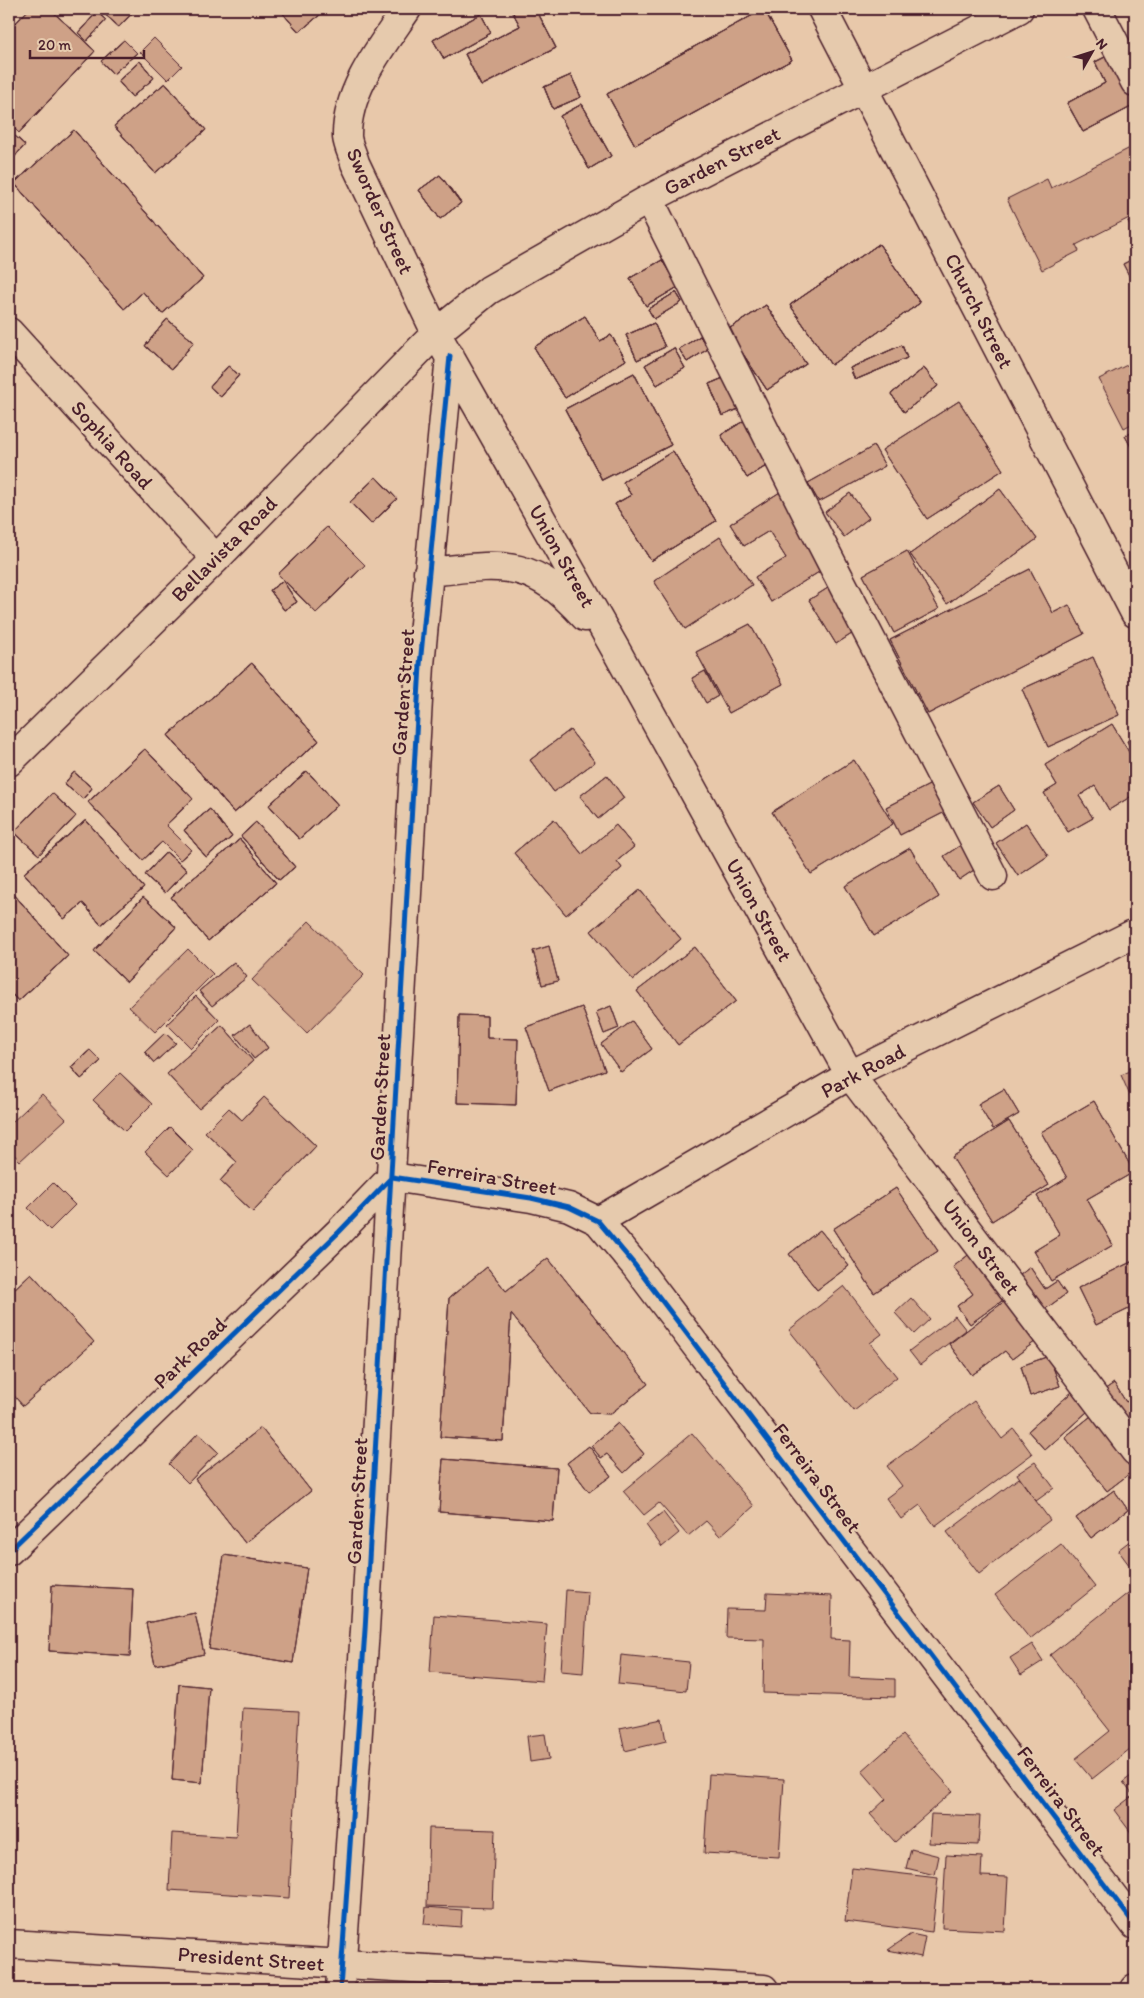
<svg xmlns="http://www.w3.org/2000/svg" width="1144" height="1998" viewBox="0 0 1144 1998" font-family="Itim,sans-serif">
<style>
.building{fill:#cea187;stroke:#4a1f2b}
.lines{fill:none;stroke-linecap:round;stroke-linejoin:round}
.minor-casing{stroke:#4a1f2b;stroke-width:31}
.minor{stroke:#e6caad;stroke-width:28}
.cycleway-casing{stroke:#e6caad;stroke-width:8}
.cycleway{stroke:#0057b8;stroke-width:5}
.labels{text-anchor:middle;stroke-width:5;stroke-linejoin:round;paint-order:stroke}
.street-label{font-size:21px;fill:#4a1f2b;stroke:#e6caad}
</style>
<rect width="100%" height="100%" fill="#e8c8aa"/>
<filter id="ink" filterUnits="userSpaceOnUse"><feTurbulence type="fractalNoise" baseFrequency=".02" numOctaves="2"/><feDisplacementMap in="SourceGraphic" scale="10" xChannelSelector="R" yChannelSelector="G"/><feConvolveMatrix kernelMatrix="1 2 1 2 8 2 1 2 1" color-interpolation-filters="sRGB"/></filter>
<g filter="url(#ink)">
<!-- building -->
<path class="building" d="M29,9H50L95,51L19,133L9,123V30Z
M29,9H50L95,51L19,133L9,123V30Z
M29,9H50L95,51L19,133L9,123V30Z
M29,9H50L95,51L19,133L9,123V30Z
M99,9H136L119,27Z
M99,9H136L119,27Z
M99,9H136L119,27Z
M99,9H136L119,27Z
M279,9H327L299,32Z
M279,9H327L299,32Z
M279,9H327L299,32Z
M279,9H327L299,32Z
M511,9H536L556,48L481,86L465,54L520,26Z
M511,9H536L556,48L481,86L465,54L520,26Z
M511,9H536L556,48L481,86L465,54L520,26Z
M511,9H536L556,48L481,86L465,54L520,26Z
M764,9L792,60L635,145L607,94Z
M764,9L792,60L635,145L607,94Z
M764,9L792,60L635,145L607,94Z
M764,9L792,60L635,145L607,94Z
M97,12L106,20L87,41L78,33Z
M97,12L106,20L87,41L78,33Z
M97,12L106,20L87,41L78,33Z
M97,12L106,20L87,41L78,33Z
M481,14L491,33L444,59L433,40Z
M481,14L491,33L444,59L433,40Z
M481,14L491,33L444,59L433,40Z
M481,14L491,33L444,59L433,40Z
M154,38L182,66L168,80L140,52Z
M154,38L182,66L168,80L140,52Z
M154,38L182,66L168,80L140,52Z
M154,38L182,66L168,80L140,52Z
M124,40L137,53L113,74L101,61Z
M124,40L137,53L113,74L101,61Z
M124,40L137,53L113,74L101,61Z
M124,40L137,53L113,74L101,61Z
M1115,52L1135,90V105L1083,132L1067,103L1105,83L1095,62Z
M1115,52L1135,90V105L1083,132L1067,103L1105,83L1095,62Z
M1115,52L1135,90V105L1083,132L1067,103L1105,83L1095,62Z
M1115,52L1135,90V105L1083,132L1067,103L1105,83L1095,62Z
M140,61L154,78L132,97L118,81Z
M140,61L154,78L132,97L118,81Z
M140,61L154,78L132,97L118,81Z
M140,61L154,78L132,97L118,81Z
M571,75L581,97L553,109L544,87Z
M571,75L581,97L553,109L544,87Z
M571,75L581,97L553,109L544,87Z
M571,75L581,97L553,109L544,87Z
M165,83L206,130L155,173L114,126Z
M165,83L206,130L155,173L114,126Z
M165,83L206,130L155,173L114,126Z
M165,83L206,130L155,173L114,126Z
M582,104L611,156L589,169L560,116Z
M582,104L611,156L589,169L560,116Z
M582,104L611,156L589,169L560,116Z
M582,104L611,156L589,169L560,116Z
M74,130L203,278L162,314L143,292L124,309L14,183Z
M74,130L203,278L162,314L143,292L124,309L14,183Z
M74,130L203,278L162,314L143,292L124,309L14,183Z
M74,130L203,278L162,314L143,292L124,309L14,183Z
M15,136L25,145L9,163V143Z
M15,136L25,145L9,163V143Z
M15,136L25,145L9,163V143Z
M15,136L25,145L9,163V143Z
M1132,147L1135,152V215L1076,245L1079,251L1042,270L1007,199L1047,179L1051,188Z
M440,175L461,203L440,219L419,190Z
M440,175L461,203L440,219L419,190Z
M440,175L461,203L440,219L419,190Z
M440,175L461,203L440,219L419,190Z
M1135,218V235L1128,221Z
M1135,218V235L1128,221Z
M879,244L920,303L831,365L790,305Z
M879,244L920,303L831,365L790,305Z
M879,244L920,303L831,365L790,305Z
M879,244L920,303L831,365L790,305Z
M1135,258V287L1123,264Z
M1135,258V287L1123,264Z
M662,260L678,287L646,306L630,278Z
M662,260L678,287L646,306L630,278Z
M662,260L678,287L646,306L630,278Z
M662,260L678,287L646,306L630,278Z
M676,292L682,302L654,319L648,309Z
M676,292L682,302L654,319L648,309Z
M676,292L682,302L654,319L648,309Z
M676,292L682,302L654,319L648,309Z
M766,305L806,364L767,390L727,330Z
M766,305L806,364L767,390L727,330Z
M766,305L806,364L767,390L727,330Z
M766,305L806,364L767,390L727,330Z
M585,316L600,341L611,335L626,360L565,398L534,347Z
M585,316L600,341L611,335L626,360L565,398L534,347Z
M585,316L600,341L611,335L626,360L565,398L534,347Z
M585,316L600,341L611,335L626,360L565,398L534,347Z
M167,319L194,342L172,369L145,346Z
M167,319L194,342L172,369L145,346Z
M167,319L194,342L172,369L145,346Z
M167,319L194,342L172,369L145,346Z
M654,323L665,347L637,360L626,335Z
M654,323L665,347L637,360L626,335Z
M654,323L665,347L637,360L626,335Z
M654,323L665,347L637,360L626,335Z
M700,336L708,349L687,362L679,349Z
M700,336L708,349L687,362L679,349Z
M700,336L708,349L687,362L679,349Z
M700,336L708,349L687,362L679,349Z
M902,345L907,358L855,380L850,368Z
M902,345L907,358L855,380L850,368Z
M902,345L907,358L855,380L850,368Z
M902,345L907,358L855,380L850,368Z
M674,348L685,368L657,385L645,365Z
M674,348L685,368L657,385L645,365Z
M674,348L685,368L657,385L645,365Z
M674,348L685,368L657,385L645,365Z
M1135,361V422L1124,428L1099,379Z
M228,366L239,375L221,397L210,387Z
M228,366L239,375L221,397L210,387Z
M228,366L239,375L221,397L210,387Z
M228,366L239,375L221,397L210,387Z
M924,368L938,386L904,412L891,394Z
M924,368L938,386L904,412L891,394Z
M924,368L938,386L904,412L891,394Z
M924,368L938,386L904,412L891,394Z
M634,373L671,445L602,480L565,409Z
M634,373L671,445L602,480L565,409Z
M634,373L671,445L602,480L565,409Z
M634,373L671,445L602,480L565,409Z
M728,376L741,408L722,416L709,384Z
M728,376L741,408L722,416L709,384Z
M728,376L741,408L722,416L709,384Z
M728,376L741,408L722,416L709,384Z
M959,401L1003,470L927,519L882,450Z
M959,401L1003,470L927,519L882,450Z
M745,420L771,463L747,478L721,435Z
M745,420L771,463L747,478L721,435Z
M745,420L771,463L747,478L721,435Z
M745,420L771,463L747,478L721,435Z
M1135,431V454L1125,436Z
M1135,431V454L1125,436Z
M874,446L885,466L819,502L808,483Z
M874,446L885,466L819,502L808,483Z
M673,451L716,521L651,561L615,504L631,495L623,482Z
M673,451L716,521L651,561L615,504L631,495L623,482Z
M673,451L716,521L651,561L615,504L631,495L623,482Z
M673,451L716,521L651,561L615,504L631,495L623,482Z
M376,477L397,499L371,524L350,502Z
M376,477L397,499L371,524L350,502Z
M376,477L397,499L371,524L350,502Z
M376,477L397,499L371,524L350,502Z
M1000,489L1037,539L947,604L910,554Z
M1000,489L1037,539L947,604L910,554Z
M780,492L827,567L771,602L755,577L786,558L769,531L744,546L730,524Z
M780,492L827,567L771,602L755,577L786,558L769,531L744,546L730,524Z
M850,493L869,518L844,537L825,512Z
M850,493L869,518L844,537L825,512Z
M327,527L365,565L316,613L278,574Z
M327,527L365,565L316,613L278,574Z
M327,527L365,565L316,613L278,574Z
M327,527L365,565L316,613L278,574Z
M720,537L752,585L685,629L654,581Z
M720,537L752,585L685,629L654,581Z
M907,551L939,609L894,633L863,575Z
M907,551L939,609L894,633L863,575Z
M1030,569L1053,613L1069,605L1084,634L928,714L890,640Z
M1030,569L1053,613L1069,605L1084,634L928,714L890,640Z
M283,581L297,602L284,610L270,590Z
M283,581L297,602L284,610L270,590Z
M283,581L297,602L284,610L270,590Z
M283,581L297,602L284,610L270,590Z
M831,586L858,630L836,644L809,600Z
M831,586L858,630L836,644L809,600Z
M750,624L783,684L729,713L696,652Z
M750,624L783,684L729,713L696,652Z
M1093,657L1119,715L1048,747L1022,689Z
M1093,657L1119,715L1048,747L1022,689Z
M252,663L319,741L234,813L168,735Z
M252,663L319,741L234,813L168,735Z
M252,663L319,741L234,813L168,735Z
M252,663L319,741L234,813L168,735Z
M705,671L718,696L706,703L692,678Z
M705,671L718,696L706,703L692,678Z
M1112,724L1135,762V794L1109,810L1095,786L1079,796L1093,818L1068,832L1044,793L1057,785L1045,765Z
M1112,724L1135,762V794L1109,810L1095,786L1079,796L1093,818L1068,832L1044,793L1057,785L1045,765Z
M570,730L595,762L554,792L530,760Z
M570,730L595,762L554,792L530,760Z
M1135,737V758L1127,741Z
M1135,737V758L1127,741Z
M145,749L193,799L166,825L191,850L180,860L162,842L143,860L88,802Z
M145,749L193,799L166,825L191,850L180,860L162,842L143,860L88,802Z
M145,749L193,799L166,825L191,850L180,860L162,842L143,860L88,802Z
M145,749L193,799L166,825L191,850L180,860L162,842L143,860L88,802Z
M854,760L893,824L811,874L772,812Z
M854,760L893,824L811,874L772,812Z
M307,771L338,805L299,839L269,805Z
M307,771L338,805L299,839L269,805Z
M307,771L338,805L299,839L269,805Z
M307,771L338,805L299,839L269,805Z
M74,772L92,788L83,799L64,784Z
M74,772L92,788L83,799L64,784Z
M74,772L92,788L83,799L64,784Z
M74,772L92,788L83,799L64,784Z
M607,775L624,798L598,819L580,796Z
M607,775L624,798L598,819L580,796Z
M933,783L947,811L900,835L886,807Z
M933,783L947,811L900,835L886,807Z
M999,786L1014,810L990,827L973,802Z
M999,786L1014,810L990,827L973,802Z
M52,793L76,816L39,855L14,832Z
M52,793L76,816L39,855L14,832Z
M52,793L76,816L39,855L14,832Z
M52,793L76,816L39,855L14,832Z
M210,809L232,837L206,857L184,830Z
M210,809L232,837L206,857L184,830Z
M210,809L232,837L206,857L184,830Z
M210,809L232,837L206,857L184,830Z
M554,819L582,854L616,825L634,847L617,861L622,868L566,915L514,853Z
M554,819L582,854L616,825L634,847L617,861L622,868L566,915L514,853Z
M86,820L144,888L101,925L83,903L64,919L24,873Z
M86,820L144,888L101,925L83,903L64,919L24,873Z
M86,820L144,888L101,925L83,903L64,919L24,873Z
M86,820L144,888L101,925L83,903L64,919L24,873Z
M256,822L295,867L279,880L241,836Z
M256,822L295,867L279,880L241,836Z
M256,822L295,867L279,880L241,836Z
M256,822L295,867L279,880L241,836Z
M1026,823L1048,856L1018,876L996,843Z
M1026,823L1048,856L1018,876L996,843Z
M240,839L276,883L208,941L171,897Z
M240,839L276,883L208,941L171,897Z
M240,839L276,883L208,941L171,897Z
M240,839L276,883L208,941L171,897Z
M964,843L980,866L959,880L944,856Z
M964,843L980,866L959,880L944,856Z
M910,848L939,897L874,936L845,886Z
M910,848L939,897L874,936L845,886Z
M166,852L187,870L165,893L145,875Z
M166,852L187,870L165,893L145,875Z
M166,852L187,870L165,893L145,875Z
M166,852L187,870L165,893L145,875Z
M9,865L16,872L9,879Z
M9,865L16,872L9,879Z
M9,865L16,872L9,879Z
M9,865L16,872L9,879Z
M640,890L681,939L633,980L591,931Z
M640,890L681,939L633,980L591,931Z
M11,891L68,956L18,1001L9,991V892Z
M11,891L68,956L18,1001L9,991V892Z
M11,891L68,956L18,1001L9,991V892Z
M11,891L68,956L18,1001L9,991V892Z
M143,897L176,927L127,982L94,951Z
M143,897L176,927L127,982L94,951Z
M143,897L176,927L127,982L94,951Z
M143,897L176,927L127,982L94,951Z
M309,921L364,975L307,1033L252,980Z
M549,946L558,981L542,985L533,951Z
M549,946L558,981L542,985L533,951Z
M695,947L736,1001L678,1045L637,991Z
M695,947L736,1001L678,1045L637,991Z
M188,949L213,974L155,1032L129,1007Z
M234,962L247,977L212,1006L199,991Z
M234,962L247,977L212,1006L199,991Z
M196,996L219,1020L191,1048L167,1024Z
M196,996L219,1020L191,1048L167,1024Z
M611,1006L619,1028L604,1034L596,1012Z
M611,1006L619,1028L604,1034L596,1012Z
M582,1007L605,1070L549,1091L526,1027Z
M582,1007L605,1070L549,1091L526,1027Z
M459,1015L487,1016V1038L518,1039L516,1105L457,1103Z
M459,1015L487,1016V1038L518,1039L516,1105L457,1103Z
M632,1021L652,1049L621,1072L601,1044Z
M632,1021L652,1049L621,1072L601,1044Z
M250,1024L268,1048L254,1059L235,1035Z
M250,1024L268,1048L254,1059L235,1035Z
M222,1025L253,1061L199,1109L167,1074Z
M222,1025L253,1061L199,1109L167,1074Z
M165,1033L176,1043L154,1063L145,1052Z
M165,1033L176,1043L154,1063L145,1052Z
M90,1050L101,1061L81,1079L71,1067Z
M90,1050L101,1061L81,1079L71,1067Z
M90,1050L101,1061L81,1079L71,1067Z
M90,1050L101,1061L81,1079L71,1067Z
M1135,1069V1107L1121,1075Z
M120,1073L152,1104L125,1131L93,1100Z
M120,1073L152,1104L125,1131L93,1100Z
M1004,1089L1019,1114L993,1129L978,1104Z
M1004,1089L1019,1114L993,1129L978,1104Z
M42,1094L66,1119L20,1161L9,1149V1125Z
M264,1097L316,1146L253,1212L220,1181L237,1162L205,1132L229,1108L242,1120Z
M264,1097L316,1146L253,1212L220,1181L237,1162L205,1132L229,1108L242,1120Z
M1094,1101L1134,1172L1087,1199L1113,1245L1051,1281L1034,1251L1060,1235L1037,1196L1067,1178L1041,1132Z
M1094,1101L1134,1172L1087,1199L1113,1245L1051,1281L1034,1251L1060,1235L1037,1196L1067,1178L1041,1132Z
M1009,1121L1049,1185L992,1221L952,1157Z
M1009,1121L1049,1185L992,1221L952,1157Z
M170,1127L193,1150L169,1175L145,1152Z
M170,1127L193,1150L169,1175L145,1152Z
M53,1183L75,1205L50,1230L28,1208Z
M53,1183L75,1205L50,1230L28,1208Z
M896,1188L938,1251L874,1293L833,1229Z
M896,1188L938,1251L874,1293L833,1229Z
M820,1230L849,1266L817,1290L789,1254Z
M820,1230L849,1266L817,1290L789,1254Z
M972,1252L1006,1298L970,1324L957,1306L973,1294L953,1267Z
M972,1252L1006,1298L970,1324L957,1306L973,1294L953,1267Z
M548,1258L648,1384L610,1414L590,1413L511,1314L503,1441L440,1437L449,1298L487,1267L506,1291Z
M548,1258L648,1384L610,1414L590,1413L511,1314L503,1441L440,1437L449,1298L487,1267L506,1291Z
M1135,1260V1306L1096,1325L1078,1288Z
M1135,1260V1306L1096,1325L1078,1288Z
M1030,1267L1045,1289L1057,1281L1066,1294L1044,1310L1019,1276Z
M1030,1267L1045,1289L1057,1281L1066,1294L1044,1310L1019,1276Z
M31,1273L94,1342L23,1406L9,1390V1294Z
M31,1273L94,1342L23,1406L9,1390V1294Z
M844,1286L882,1334L870,1343L897,1377L854,1411L789,1330Z
M911,1298L930,1319L914,1334L895,1313Z
M1006,1300L1036,1341L1012,1359L1005,1351L972,1375L949,1344Z
M1006,1300L1036,1341L1012,1359L1005,1351L972,1375L949,1344Z
M955,1316L966,1330L920,1365L909,1351Z
M1049,1356L1060,1386L1030,1396L1021,1366Z
M1049,1356L1060,1386L1030,1396L1021,1366Z
M1114,1383L1126,1402L1135,1396V1416L1124,1423L1104,1390Z
M1114,1383L1126,1402L1135,1396V1416L1124,1423L1104,1390Z
M1072,1392L1088,1411L1045,1450L1028,1431Z
M1072,1392L1088,1411L1045,1450L1028,1431Z
M974,1401L1002,1439L1014,1429L1032,1454L935,1526L920,1505L901,1519L886,1498L902,1486L887,1466Z
M1091,1416L1133,1471L1107,1491L1065,1437Z
M1091,1416L1133,1471L1107,1491L1065,1437Z
M618,1423L644,1454L624,1473L607,1454L601,1458L591,1446Z
M618,1423L644,1454L624,1473L607,1454L601,1458L591,1446Z
M261,1428L311,1491L245,1543L195,1479Z
M261,1428L311,1491L245,1543L195,1479Z
M198,1433L218,1452L188,1483L169,1464Z
M198,1433L218,1452L188,1483L169,1464Z
M692,1433L754,1506L720,1536L706,1521L688,1536L659,1503L644,1515L623,1491Z
M589,1446L611,1476L589,1492L567,1463Z
M589,1446L611,1476L589,1492L567,1463Z
M443,1459L557,1468L553,1521L439,1512Z
M443,1459L557,1468L553,1521L439,1512Z
M1035,1462L1054,1488L1036,1501L1017,1474Z
M1019,1478L1050,1520L979,1574L947,1532Z
M1114,1490L1128,1510L1091,1538L1076,1518Z
M1114,1490L1128,1510L1091,1538L1076,1518Z
M663,1512L679,1533L662,1547L646,1525Z
M1135,1537V1573L1118,1550Z
M1061,1544L1095,1587L1030,1639L995,1595Z
M224,1555L307,1568L293,1663L209,1649Z
M224,1555L307,1568L293,1663L209,1649Z
M52,1585L133,1589L130,1656L49,1651Z
M52,1585L133,1589L130,1656L49,1651Z
M566,1590L588,1592L583,1673L561,1671Z
M767,1593L832,1596L831,1639L850,1640L849,1677L895,1679V1697L763,1693L764,1639L726,1638L727,1609L766,1610Z
M1128,1593L1135,1602V1745L1092,1779L1075,1759L1110,1731L1050,1655Z
M195,1613L204,1654L155,1665L146,1623Z
M195,1613L204,1654L155,1665L146,1623Z
M434,1615L547,1624L542,1681L430,1672Z
M1032,1644L1043,1661L1021,1675L1010,1658Z
M621,1655L689,1662L686,1691L618,1684Z
M179,1684L209,1687L202,1783L172,1780Z
M179,1684L209,1687L202,1783L172,1780Z
M243,1708L299,1711L289,1898L169,1890L172,1833L236,1837Z
M662,1719L666,1741L625,1751L620,1728Z
M545,1734L549,1759L530,1762L527,1736Z
M903,1735L953,1791L895,1842L870,1814L886,1799L862,1771Z
M1135,1773V1798L1123,1782Z
M709,1774L784,1779L779,1857L704,1853Z
M1131,1797L1135,1802V1838L1114,1810Z
M931,1814L980,1816L978,1845L929,1843Z
M429,1828L495,1830L492,1908L427,1906Z
M911,1849L939,1856L935,1875L906,1868Z
M946,1855L982,1857L981,1876L1008,1877L1005,1931L942,1928Z
M852,1868L938,1878L932,1932L845,1921Z
M426,1907L462,1910L461,1927L424,1924Z
M911,1934L925,1937L921,1957L888,1950Z"/>
<g class="lines">
<!-- minor casing -->
<g class="minor-casing">
<path id="minor" d="M407,9C382,46 346,90 347,137C348,146 353,155 355,163L436,333L617,652L850,1075L1135,1451
M822,9L1135,613
M1097,9L1135,82
M649,199L810,521L993,876
M9,332L216,559
M428,572C504,564 531,557 585,617
M9,762L216,559L436,333L489,290L649,199L1019,9
M598,1221L850,1075L1135,933
M9,1551L339,1232L392,1177L531,1198L569,1207L598,1221L634,1264L1135,1925
M9,1944L764,1989
M340,1989L365,1630L420,665L450,356
M1134,1989L1135,1988"/>
</g>
<!-- minor -->
<use href="#minor" class="minor"/>
<!-- cycleway casing -->
<g class="cycleway-casing">
<path id="cycleway" d="M9,1551L339,1232L392,1177L531,1198L569,1207L598,1221L634,1264L1135,1925
M340,1989L365,1630L420,665L450,356"/>
</g>
<!-- cycleway -->
<use href="#cycleway" class="cycleway"/>
</g>
</g>
<g class="labels">
<!-- street labels -->
<g class="street-label">
<text transform="translate(722 161) rotate(-27)" y="7">Garden Street</text>
<text transform="translate(380 211) rotate(66)" y="7">Sworder Street</text>
<text transform="translate(979 311) rotate(63)" y="7">Church Street</text>
<text transform="translate(112 445) rotate(48)" y="7">Sophia Road</text>
<text transform="translate(224 549) rotate(-45)" y="7">Bellavista Road</text>
<text transform="translate(562 556) rotate(61)" y="7">Union Street</text>
<text transform="translate(403 692) rotate(-86)" y="7">Garden Street</text>
<text transform="translate(759 910) rotate(61)" y="7">Union Street</text>
<text transform="translate(863 1071) rotate(-28)" y="7">Park Road</text>
<text transform="translate(380 1097) rotate(-87)" y="7">Garden Street</text>
<text transform="translate(492 1177) rotate(10)" y="7">Ferreira Street</text>
<text transform="translate(981 1247) rotate(53)" y="7">Union Street</text>
<text transform="translate(190 1353) rotate(-44)" y="7">Park Road</text>
<text transform="translate(817 1478) rotate(53)" y="7">Ferreira Street</text>
<text transform="translate(357 1501) rotate(-87)" y="7">Garden Street</text>
<text transform="translate(1061 1801) rotate(53)" y="7">Ferreira Street</text>
<text transform="translate(251 1959) rotate(4)" y="7">President Street</text>
</g>
</g>
<!-- margin -->
<rect width="1144" height="1998" fill="none" stroke="#e6caad" stroke-width="30"/>
<rect x="15" y="15" width="1114" height="1968" fill="none" stroke="#4a1f2b" stroke-width="2" filter="url(#ink)"/>
<!-- north arrow -->
<g transform="translate(1092 52) rotate(51)" stroke="#e6caad" stroke-width="4" paint-order="stroke">
<path d="M0-4L9 19L0 12L-9 19Z" fill="#4a1f2b"/>
<text y="-8" font-size="14" font-weight="bold" text-anchor="middle" fill="#4a1f2b">N</text>
</g>
<!-- scale -->
<path d="M30 50v8h114v-8" fill="none" stroke="#4a1f2b" stroke-width="2.5"/>
<text x="38" y="50" font-size="15" fill="#4a1f2b" stroke="#e6caad" stroke-width="4" paint-order="stroke">20 m</text>
</svg>
